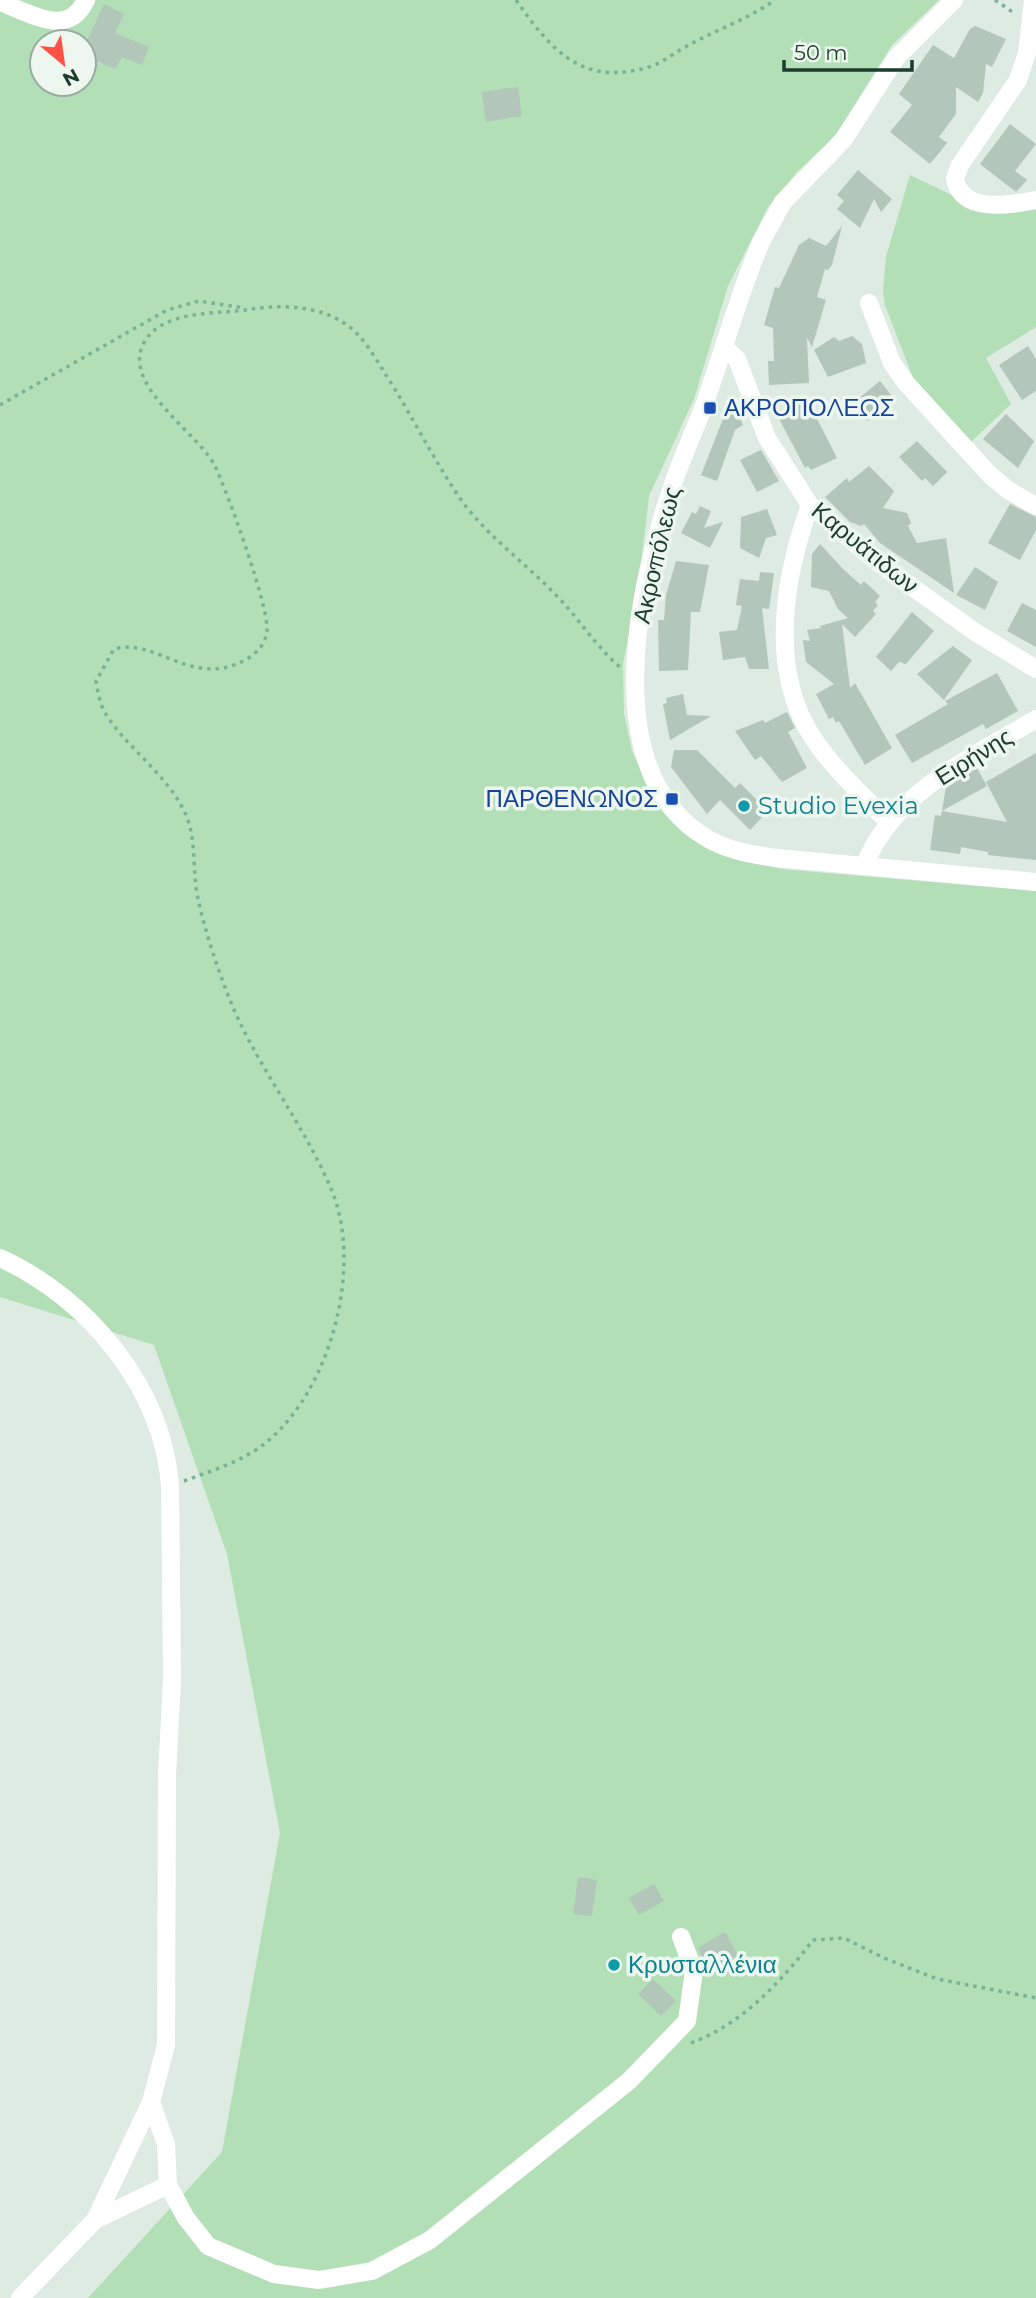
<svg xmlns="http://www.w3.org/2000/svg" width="1036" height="2298" viewBox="0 0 1036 2298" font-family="Montserrat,sans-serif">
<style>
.green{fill:#b2dfb6;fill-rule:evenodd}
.building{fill:#b2c6ba}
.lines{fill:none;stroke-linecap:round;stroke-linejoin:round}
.path{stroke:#79b296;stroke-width:3.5;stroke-dasharray:3.5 5;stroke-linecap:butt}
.minor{stroke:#fff;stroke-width:18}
.transit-dot{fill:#1a4fb4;stroke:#edf7f0;stroke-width:2.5}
.culture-dot{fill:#0f9aa8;stroke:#edf7f0;stroke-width:2.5}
.labels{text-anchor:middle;stroke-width:7;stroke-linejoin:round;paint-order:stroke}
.transit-label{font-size:24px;fill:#164399;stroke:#edf7f0;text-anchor:start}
.street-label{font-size:24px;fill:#1d3c2d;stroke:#edf7f0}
.culture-label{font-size:24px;fill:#0d838f;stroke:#edf7f0;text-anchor:start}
</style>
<rect width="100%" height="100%" fill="#ddebe2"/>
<!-- green -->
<path class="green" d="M0,0H939L892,45L835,136L797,172L768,207L728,286L694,399L649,496L638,589L623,664L624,714L632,751L657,804L681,830L706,846L751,862L781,869L1036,891V2298H88L222,2152L280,1833L227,1554L154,1345L0,1297ZM42,42H84V84H42Z
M910,175L979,208L1036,206V327L986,358L1011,404L971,442L913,378L885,305L883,291L886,257Z"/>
<!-- building -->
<path class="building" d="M104,4L124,14L115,33L149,47L142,65L122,57L115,69L97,61L95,65L84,59V47Z
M975,26L1006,39L992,67L986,64L983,93L978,102L956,87V114L939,137L947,143L930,164L890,132L912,105L899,94L933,45L954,58L970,29Z
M518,87L522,116L486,122L482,92Z
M1010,124L1036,144L1015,171L1027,180L1016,192L980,164Z
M858,170L892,199L881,212L874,199L860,228L837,209L844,201L837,195Z
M842,226L832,265L828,270L825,269L817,297L826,300L812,347L807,338L809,383L769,385L768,361H774L773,328L764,325L775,287L779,288L799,245L809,238L826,246Z
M852,336L862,344L866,363L828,377L814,350L834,337L839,341Z
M1028,346L1036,359V391L1022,400L999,365Z
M880,381L895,400L867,421L853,403Z
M806,397L837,458L811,470L808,466L805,468L777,415Z
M737,411L743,425L735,430L717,481L701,475L725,414Z
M1006,414L1034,441L1018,468L983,439Z
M917,441L947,472L933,486L925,478L922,481L899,457Z
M761,450L779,481L757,492L740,460Z
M869,466L894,491L883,508L907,513L911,523L908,526L917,543L946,538L954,593L880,543L864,524L861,526L850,522L825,497L847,478L849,482Z
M1010,504L1036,517V530L1020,560L988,543Z
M700,506L711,511L704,528L723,522L710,548L681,533L692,512L696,514Z
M767,509L777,535L766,538L759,558L740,548L741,517Z
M820,544L844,570L861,585L864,581L880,596L875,602L878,605L873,611L876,614L855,637L842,624L850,688L855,683L892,748L865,765L839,721L836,723L833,717L829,719L816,694L834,684L806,662L803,640L810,641L807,630L821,628L820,626L848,618L838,609L829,591L811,587L812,554Z
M676,561L709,565L700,612H691L688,670L659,671L658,620H664L666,595Z
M975,567L998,582L985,610L956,595Z
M760,572L774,573L769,609L762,608L769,669H749L745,657L723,660L719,632L737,630L742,606L736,605L740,579L759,581Z
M1022,603L1036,610V647L1007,631Z
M912,612L934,631L906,664L899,662L891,671L876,657Z
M953,646L972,660L944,700L917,674Z
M997,673L1018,711L986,729L983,724L912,763L895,735L948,704L945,701Z
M683,694L687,715L711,716L670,740L663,704L667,703L666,698Z
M787,712L795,728L788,732L807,768L782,782L761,756L755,760L735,731L763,720L765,723Z
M674,750H697L735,788L740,783L768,811L750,830L720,800L707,814L671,767Z
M1036,753V860L988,855V852L961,847L960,854L930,850L935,815L941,816L942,811L1007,822L986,782Z
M977,768L987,786L942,811L946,786Z
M578,1877L597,1880L592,1916L573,1914Z
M654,1884L664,1901L639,1915L629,1898Z
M725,1932L738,1955L709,1972L698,1948Z
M653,1979L676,2001L661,2016L638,1994Z"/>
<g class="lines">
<!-- path -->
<path class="path" d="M516,0C552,52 584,88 652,66C665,61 677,51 689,45C718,29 748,19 775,0
M995,0L1014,13
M0,405L167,310L199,301L245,308
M184,1481C213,1470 245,1461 269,1440C331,1387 363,1267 332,1191C305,1126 259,1069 232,1005C219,974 205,931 198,899C192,872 197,841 186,815C168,775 130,751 107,716C100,706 98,693 96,681L114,649C157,637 192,690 247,659C258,652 265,644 267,632C270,609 227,491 215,466C200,435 125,388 142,347C158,308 218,315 252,309C285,304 324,306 351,328C366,341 376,359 386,375C413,417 435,463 464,504C490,538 525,563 555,594C578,617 595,646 620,667
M691,2043C742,2024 780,1983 813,1940L844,1938L884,1958L937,1979L1036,1998"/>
<!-- minor -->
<path class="minor" d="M954,0L896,58L844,139L783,202L761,242C738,296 723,353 703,408C693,434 681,460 672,487C638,587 595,776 710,840C730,851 754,855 777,858L1036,882
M1033,0L1027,53L1018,80L960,165L955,178C960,214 1011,205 1036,200
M0,2C31,13 68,39 86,0
M869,303L892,363L906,383L990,475L1008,490L1036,506
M724,347L737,359L767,438L810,505L876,561L975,632L1036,669
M810,505C784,577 768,670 813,738C833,769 863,795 888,822
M865,864C895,791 971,758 1036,719
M0,1258C88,1298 162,1387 170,1485L172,1679L167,1776L166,2045L151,2102L95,2220L20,2298
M151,2102L166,2144L168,2185
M95,2220L168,2185L186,2218L208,2246L274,2274L319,2280L372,2271L430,2240L629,2081L687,2021L694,1971L681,1937"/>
</g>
<!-- markers -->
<g class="transit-dot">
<rect x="703" y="401" width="14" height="14" rx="3.5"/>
<rect x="665" y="792" width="14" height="14" rx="3.5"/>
</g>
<g class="culture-dot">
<circle cx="744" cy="806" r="7"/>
<circle cx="614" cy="1965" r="7"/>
</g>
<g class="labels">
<!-- transit labels -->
<g class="transit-label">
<text x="724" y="416">ΑΚΡΟΠΟΛΕΩΣ</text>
<text x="658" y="807" text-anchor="end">ΠΑΡΘΕΝΩΝΟΣ</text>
</g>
<!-- street labels -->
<g class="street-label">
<text transform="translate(865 548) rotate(39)" y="8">Καρυάτιδων</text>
<text transform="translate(657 555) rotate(-77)" y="8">Ακροπόλεως</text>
<text transform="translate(974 757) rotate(-32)" y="8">Ειρήνης</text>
</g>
<!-- culture labels -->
<g class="culture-label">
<text x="758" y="814">Studio Evexia</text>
<text x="628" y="1973">Κρυσταλλένια</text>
</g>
</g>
<!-- north arrow -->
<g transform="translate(63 63) rotate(151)"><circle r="33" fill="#edf7f0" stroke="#9aaca2" stroke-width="2"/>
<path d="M0-5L12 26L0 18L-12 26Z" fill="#ff5146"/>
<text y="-10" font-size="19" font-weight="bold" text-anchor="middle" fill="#1d3c2d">N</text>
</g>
<!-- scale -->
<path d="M784 60v10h128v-10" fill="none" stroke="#1d3c2d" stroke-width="3.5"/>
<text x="794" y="60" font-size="21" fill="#1d3c2d" stroke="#edf7f0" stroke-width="5" paint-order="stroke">50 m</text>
</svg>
